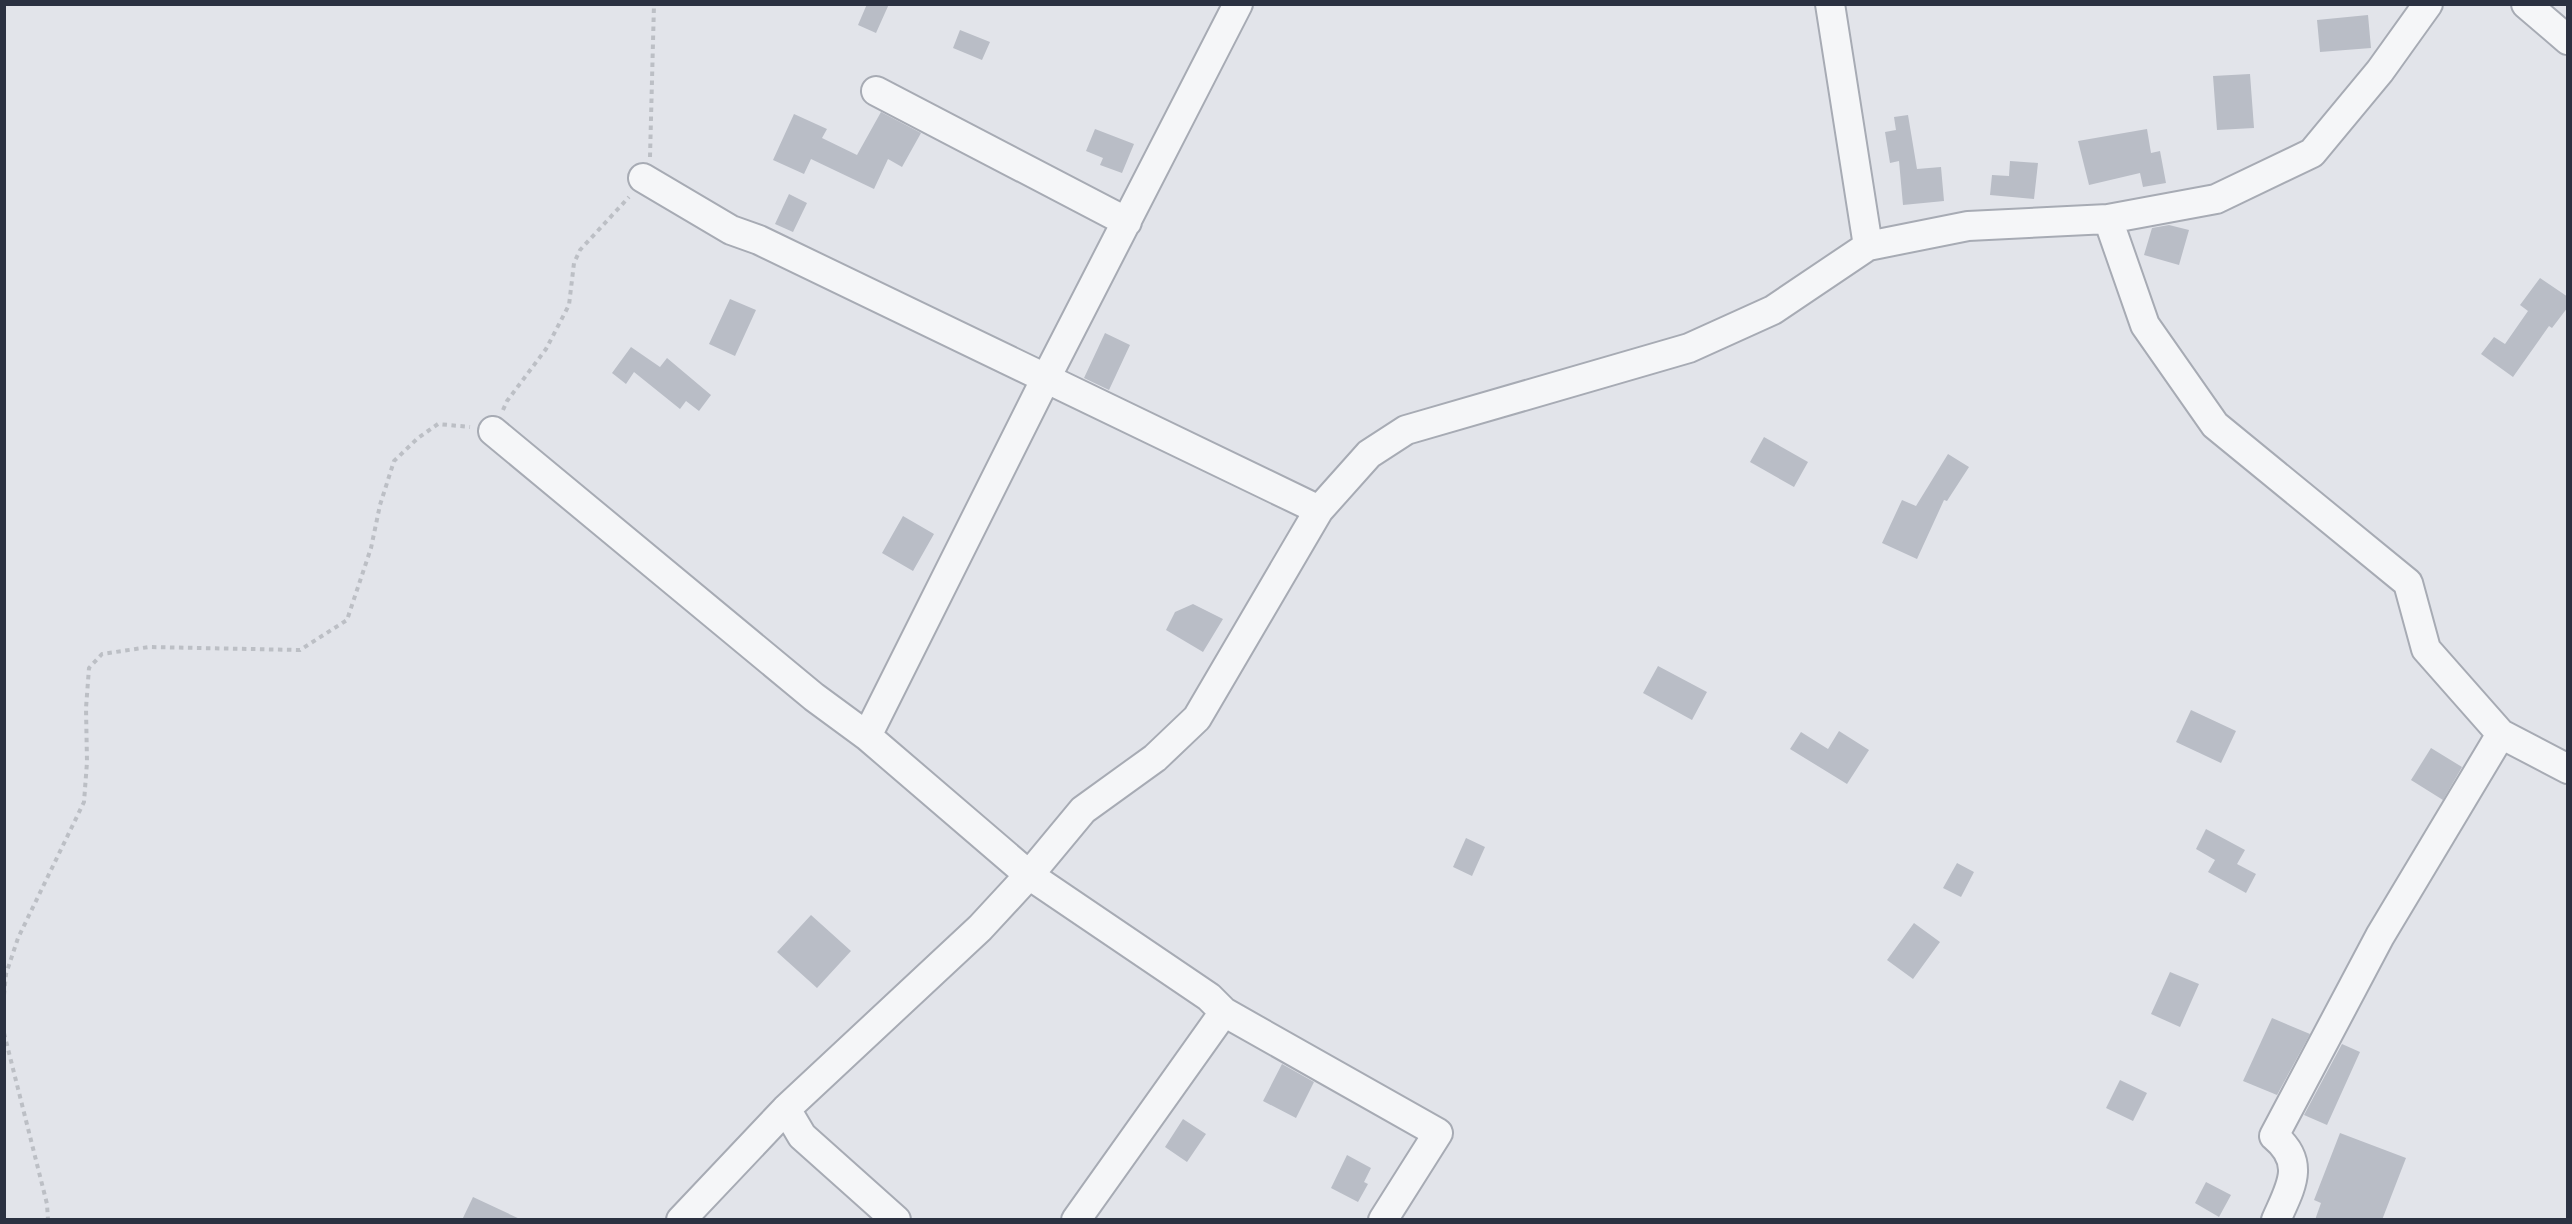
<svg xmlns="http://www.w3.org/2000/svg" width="2572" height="1224" viewBox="0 0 2572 1224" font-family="'PT Sans',sans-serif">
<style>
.building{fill:#b9bdc6}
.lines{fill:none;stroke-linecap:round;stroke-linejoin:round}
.minor-casing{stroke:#a7abb4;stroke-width:32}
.path{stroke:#bcbfc5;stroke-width:4;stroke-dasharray:4.5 4.5;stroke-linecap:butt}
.minor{stroke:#f5f6f8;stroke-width:28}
</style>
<rect width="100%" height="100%" fill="#e2e4ea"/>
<!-- building -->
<path class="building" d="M867,4H889L876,33L858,25Z
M2368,15L2371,48L2320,52L2317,20Z
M960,30L990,42L982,60L953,48Z
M2250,74L2254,128L2217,130L2213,76Z
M881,112L921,133L902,167L888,159L874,189L811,159L804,174L773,160L794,114L827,129L822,138L857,155Z
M1908,115L1917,169L1941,167L1944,201L1903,205L1899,161L1890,163L1885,132L1896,130L1894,117Z
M1095,129L1134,144L1122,173L1100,165L1103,158L1086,151Z
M2147,129L2151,153L2160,151L2166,183L2143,187L2140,173L2089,185L2078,141Z
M2010,161L2038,163L2034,199L1990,195L1992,175L2009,176Z
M789,194L807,203L793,232L775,224Z
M2169,225L2189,230L2179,265L2144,255L2152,228Z
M2540,278L2568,297V307L2552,328L2549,326L2513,377L2481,354L2494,337L2505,344L2528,311L2520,305Z
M730,299L756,310L735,356L709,344Z
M1105,333L1130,345L1109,390L1084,378Z
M631,347L660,367L667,358L711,395L699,411L686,401L680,409L634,372L626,384L612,373Z
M1764,437L1808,462L1794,487L1750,462Z
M1948,454L1969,467L1947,501L1944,500L1917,559L1882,543L1902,500L1916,506Z
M903,516L934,534L913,571L882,553Z
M1193,604L1223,619L1203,652L1166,630L1175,612Z
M1658,666L1707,692L1692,720L1643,693Z
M2191,710L2236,731L2221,763L2176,742Z
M1839,731L1869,750L1847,784L1790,749L1801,732L1828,749Z
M2431,748L2462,767L2443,800L2411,780Z
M2206,829L2245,850L2237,864L2256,874L2246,893L2208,872L2215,860L2196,849Z
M1466,838L1485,847L1472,876L1453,867Z
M1957,863L1974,872L1961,897L1943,888Z
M811,915L851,951L817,988L777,952Z
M1914,923L1940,942L1913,979L1887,960Z
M2170,972L2199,984L2180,1027L2151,1014Z
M2272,1018L2310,1034L2277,1095L2243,1081Z
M2342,1044L2360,1052L2327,1125L2304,1115Z
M1282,1064L1314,1082L1296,1118L1263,1101Z
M2120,1080L2147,1093L2133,1121L2106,1108Z
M1183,1119L1206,1134L1187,1162L1165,1147Z
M2340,1133L2406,1158L2382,1220H2315L2321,1203L2314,1200Z
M1347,1155L1371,1168L1364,1182L1368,1184L1358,1202L1331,1188Z
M2206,1182L2231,1195L2219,1217L2195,1203Z
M473,1197L522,1220H462Z"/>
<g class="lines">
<!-- minor casing -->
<g class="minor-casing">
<path id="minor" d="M1830,4L1868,246
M2526,4L2568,40
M876,91L1127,222
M643,178L731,230L759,240L1319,510
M2108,219L2145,325L2215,425L2408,583L2426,649L2501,734L2568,769
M493,431L814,697L867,736L1029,875L980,928L786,1109L681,1220
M867,736L1046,378L1238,4
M786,1109L802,1136L896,1220
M1076,1220L1224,1012
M1383,1220L1438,1133L1224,1012L1209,997L1029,875L1083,810L1155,758L1197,718L1319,510L1369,454L1406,430L1689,348L1773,310L1868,246L1968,226L2108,219L2216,199L2312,153L2380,71L2428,4
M2276,1220C2290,1188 2307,1163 2274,1136L2380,936L2501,734"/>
</g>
<!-- path -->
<path class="path" d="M650,157L654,4
M503,410L507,401L546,349L569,305L574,263L580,250L629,197
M4,995L6,974L18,938L84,802L87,762L86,708L89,668L102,654L149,647L300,650L347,620L371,548L380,505L394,461L418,438L438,424L470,427
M4,1033L47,1204L48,1220"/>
<!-- minor -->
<use href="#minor" class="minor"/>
</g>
<!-- border -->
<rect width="2572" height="1224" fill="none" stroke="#2b3141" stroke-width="12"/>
</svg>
